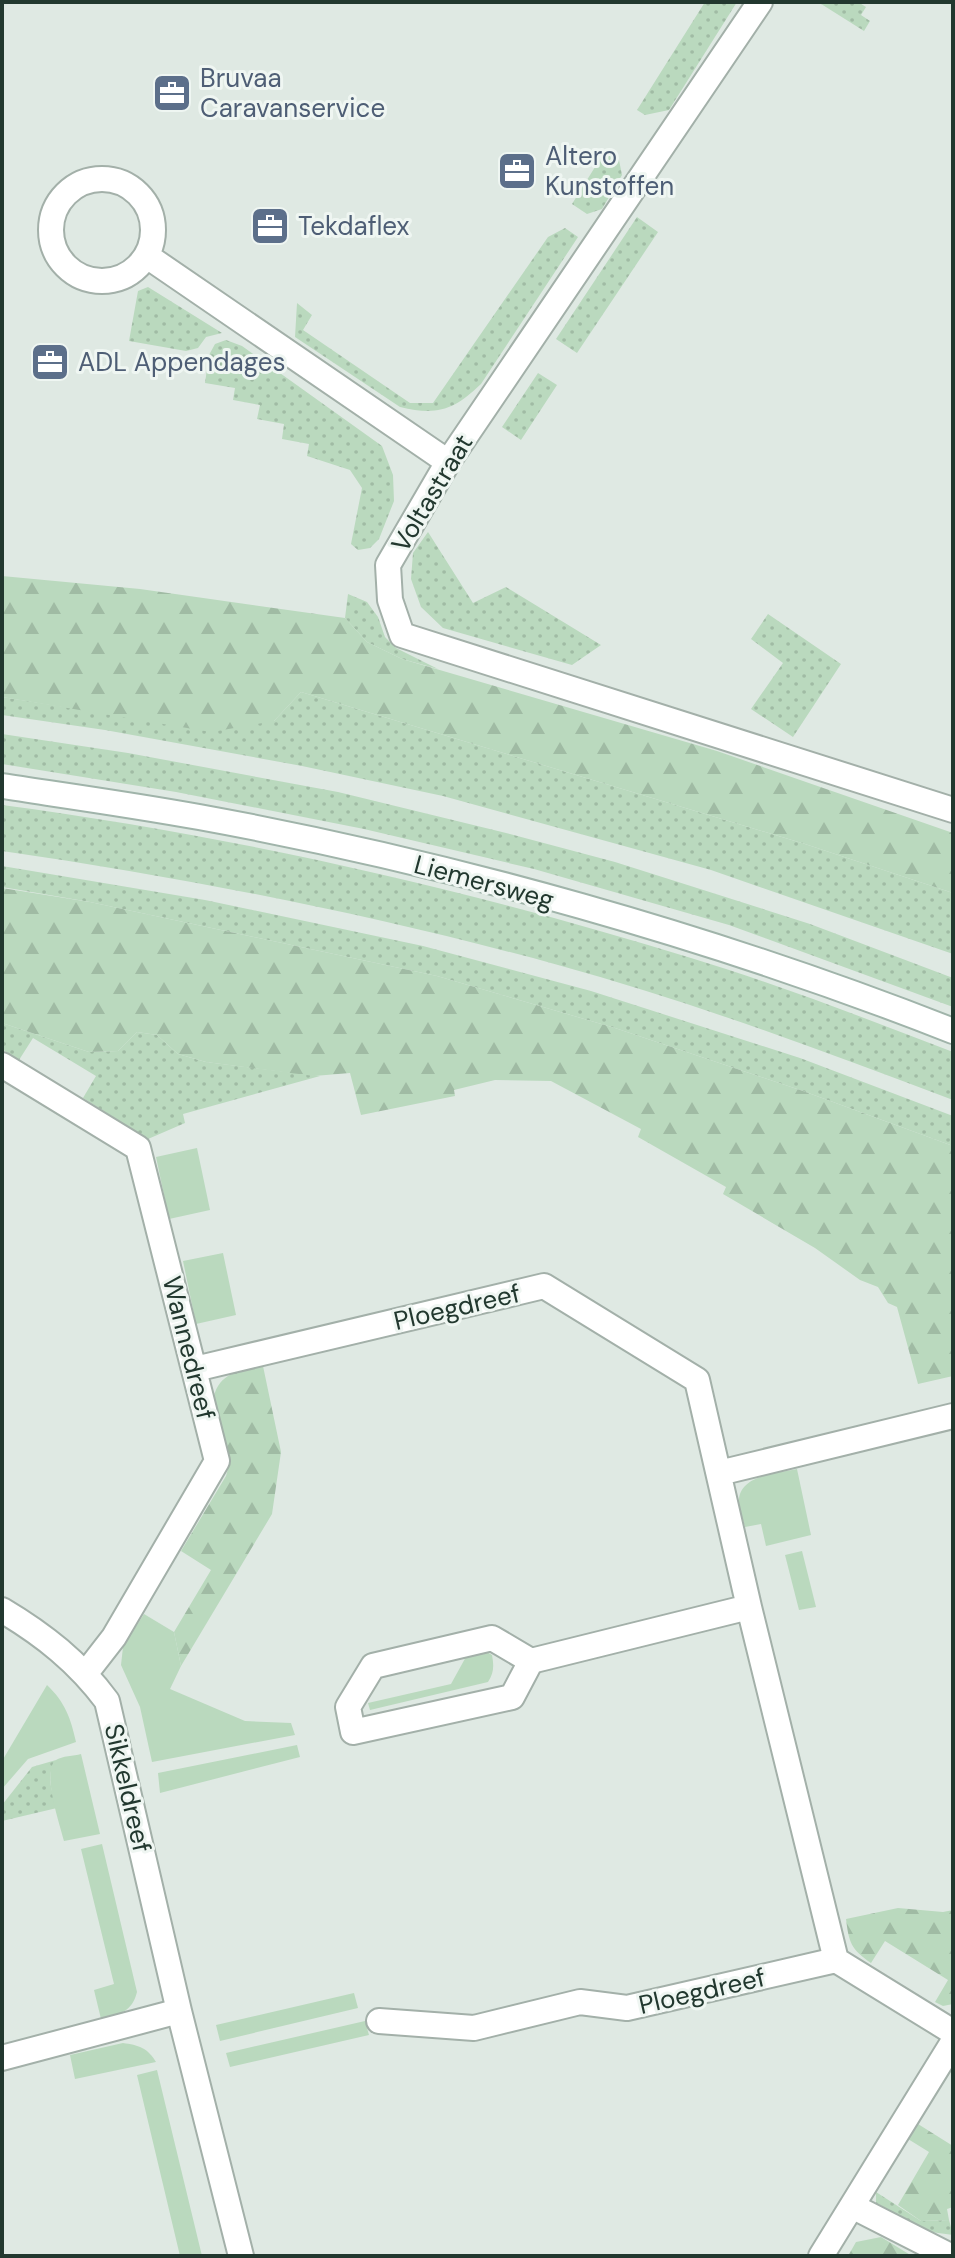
<svg xmlns="http://www.w3.org/2000/svg" width="955" height="2258" viewBox="0 0 955 2258" font-family="'DM Sans',sans-serif">
<style>
.grass{fill:url(#grass-dots)}
.forest{fill:url(#forest-firs)}
.green{fill:#bad9be}
.lines{fill:none;stroke-linecap:round;stroke-linejoin:round}
.minor-casing{stroke:#a3b0a9;stroke-width:28}
.secondary-casing{stroke:#a0b4aa;stroke-width:28}
.minor{stroke:#fff;stroke-width:24}
.secondary{stroke:#fff;stroke-width:24}
.labels{text-anchor:middle;stroke-width:6;stroke-linejoin:round;paint-order:stroke}
.service-label{font-size:26px;fill:#4e5e75;stroke:#eff6f2;text-anchor:start}
.street-label{font-size:26px;fill:#22382f;stroke:#eff6f2}
</style>
<defs>
<pattern id="grass-dots" width="8" height="8" patternUnits="userSpaceOnUse" patternTransform="scale(2)"><rect width="8" height="8" fill="#bad9be"/><path d="M2 2h.1M6 6h.1" fill="none" stroke="#a0bba4" stroke-width="1.8" stroke-linecap="round"/></pattern>
<pattern id="forest-firs" width="22" height="20" patternUnits="userSpaceOnUse" patternTransform="scale(2)"><rect width="22" height="20" fill="#bad9be"/><path d="M5 1l3.5 6h-7zM16 11l3.5 6h-7z" fill="#a0bba4"/></pattern>
</defs>
<rect width="100%" height="100%" fill="#dfe9e3"/>
<!-- grass -->
<path class="grass" d="M705,2H737L669,110L645,115L637,110Z
M818,2H858L866,7L861,15L870,21L864,31Z
M605,151L619,160L622,175L602,209L587,214L572,204Z
M637,217L658,232L577,353L556,339Z
M565,228L578,237L481,384C454,410 437,416 400,407L295,337L297,303L312,315L303,330L410,403H433L548,237Z
M148,287L222,333L206,337L198,348L186,351L129,341L138,291Z
M226,340L242,346L382,446L393,475L394,501L379,539L370,548L358,550L351,544L362,488L350,470L307,456L309,444L282,439L284,424L257,419L260,405L233,400L235,388L205,383L209,355L215,344Z
M538,373L557,385L521,440L502,427Z
M428,532L473,603L506,587L601,645L572,665L443,628L421,607L411,579L413,553Z
M348,594L367,602L378,617L385,637L396,648L438,669L402,659L367,642L345,618Z
M768,614L841,664L793,737L751,709L783,663L751,639Z
M301,692L805,844L953,893V954L711,870L443,796L302,766L105,730L2,715V697L97,712L274,721Z
M2,734L128,753L338,792L502,832L615,862L810,924L953,978V1007L729,925L534,869L364,829L176,792L2,764Z
M2,805C235,836 467,889 691,958C780,985 867,1019 953,1052V1100C823,1051 693,1002 558,965C376,915 189,878 2,851Z
M2,866L205,900L423,946L591,991L800,1058L953,1116V1146L803,1091L615,1028L437,976L90,902L2,887Z
M2,1023L89,1052L118,1051L137,1032L157,1035L178,1054L206,1062L320,1076L183,1114L185,1123L148,1139L83,1098L96,1076L33,1038L19,1060L2,1049Z
M56,1760C45,1775 52,1791 57,1808L2,1821V1805L32,1767Z
M876,2192L921,2221L949,2220L953,2235L931,2232L876,2203Z"/>
<!-- forest -->
<path class="forest" d="M2,576L140,589L345,618L367,642L402,659L717,751L953,833V893L805,844L301,692L274,721L211,732L2,697Z
M2,888L90,902L437,976L615,1028L803,1091L953,1146V1376L918,1384L897,1307L888,1303L878,1287L860,1280L815,1248L723,1194L726,1187L638,1137L641,1129L551,1081L495,1080L454,1090L455,1096L361,1115L350,1073L314,1076L206,1062L178,1054L157,1035L137,1032L118,1051L89,1052L2,1023Z
M263,1366L281,1452L272,1514L181,1666L174,1632L211,1570L181,1551L226,1476L230,1461L214,1396C220,1372 242,1370 263,1366Z
M898,1908L943,1912L953,1910V2004L943,2006L935,2002L948,1980L885,1941L871,1963C851,1949 849,1943 846,1919Z
M918,2124L953,2146V2207L947,2209L949,2220L921,2221L898,2205L929,2152L908,2139Z
M881,2237L912,2256H848L856,2242Z"/>
<!-- green -->
<path class="green" d="M197,1148L210,1210L169,1219L156,1157Z
M223,1253L236,1315L196,1324L183,1261Z
M797,1469L811,1535L766,1546L761,1524L745,1527C743,1519 739,1510 739,1501C739,1475 778,1473 797,1469Z
M802,1551L816,1607L799,1610L785,1555Z
M144,1614L174,1632L181,1666L170,1689L245,1721L291,1723L295,1735L152,1762L140,1707L121,1665L123,1647Z
M485,1651L492,1655C494,1666 494,1673 488,1682L370,1710L368,1703L451,1684L467,1655Z
M47,1685C65,1702 71,1719 76,1742L28,1759L2,1789V1761Z
M297,1745L300,1757L160,1793L158,1773Z
M81,1754L100,1834L64,1841C60,1825 41,1770 56,1760C62,1756 74,1756 81,1754Z
M102,1844L137,1992C132,2012 120,2014 101,2019L94,1990L114,1984L81,1849Z
M354,1993L358,2008L220,2041L216,2025Z
M365,2021L369,2035L230,2067L226,2053Z
M123,2043C138,2045 148,2048 156,2062L75,2079L70,2055Z
M157,2070L202,2256H180L137,2075Z"/>
<g class="lines">
<!-- minor casing -->
<g class="minor-casing">
<path id="minor" d="M760,2L448,462L388,565L390,600L402,635L953,810
M51 230a51 51 0 1 1 102 0a51 51 0 1 1-102 0Z
M147,256L448,462
M2,1065L138,1148L217,1461L114,1637L86,1673
M195,1369L544,1286L697,1380L749,1607L836,1960L953,2032
M719,1473L953,1416
M2,1610C44,1635 78,1662 107,1701L179,2011L241,2256
M492,1638L531,1661L512,1697L353,1732L348,1707L373,1666Z
M531,1661L749,1607
M379,2021L474,2028L580,2002L627,2008L836,1960
M2,2058L179,2011
M852,2206L950,2256
M821,2256L953,2042"/>
</g>
<!-- secondary casing -->
<g class="secondary-casing">
<path id="secondary" d="M2,786C68,796 133,805 199,817C451,863 714,937 953,1031"/>
</g>
<!-- minor -->
<use href="#minor" class="minor"/>
<!-- secondary -->
<use href="#secondary" class="secondary"/>
</g>
<!-- icons -->
<defs>
<g id="office-square" transform="scale(2)"><rect x="-9" y="-9" width="18" height="18" rx="4" fill="#5c6f8a" stroke="#eff6f2"/><path d="M-6-3h4V-5.5h4V-3h4V5H-6ZM-1-4.5V-3h2v-1.5ZM-6 0V1H6V0Z" fill="#fff"/></g>
</defs>
<g fill-rule="evenodd">
<use href="#office-square" x="172" y="93"/>
<use href="#office-square" x="517" y="171"/>
<use href="#office-square" x="270" y="226"/>
<use href="#office-square" x="50" y="362"/>
</g>
<g class="labels">
<!-- service labels -->
<g class="service-label">
<text x="200" y="87">Bruvaa<tspan x="200" dy="30">Caravanservice</tspan></text>
<text x="545" y="165">Altero<tspan x="545" dy="30">Kunstoffen</tspan></text>
<text x="298" y="235">Tekdaflex</text>
<text x="78" y="371">ADL Appendages</text>
</g>
<!-- street labels -->
<g class="street-label">
<text transform="translate(432 493) rotate(-59)" y="9">Voltastraat</text>
<text transform="translate(484 882) rotate(15)" y="9">Liemersweg</text>
<text transform="translate(457 1307) rotate(-13)" y="9">Ploegdreef</text>
<text transform="translate(189 1348) rotate(76)" y="9">Wannedreef</text>
<text transform="translate(128 1788) rotate(77)" y="9">Sikkeldreef</text>
<text transform="translate(702 1991) rotate(-13)" y="9">Ploegdreef</text>
</g>
</g>
<!-- border -->
<rect width="955" height="2258" fill="none" stroke="#22382f" stroke-width="8"/>
</svg>
